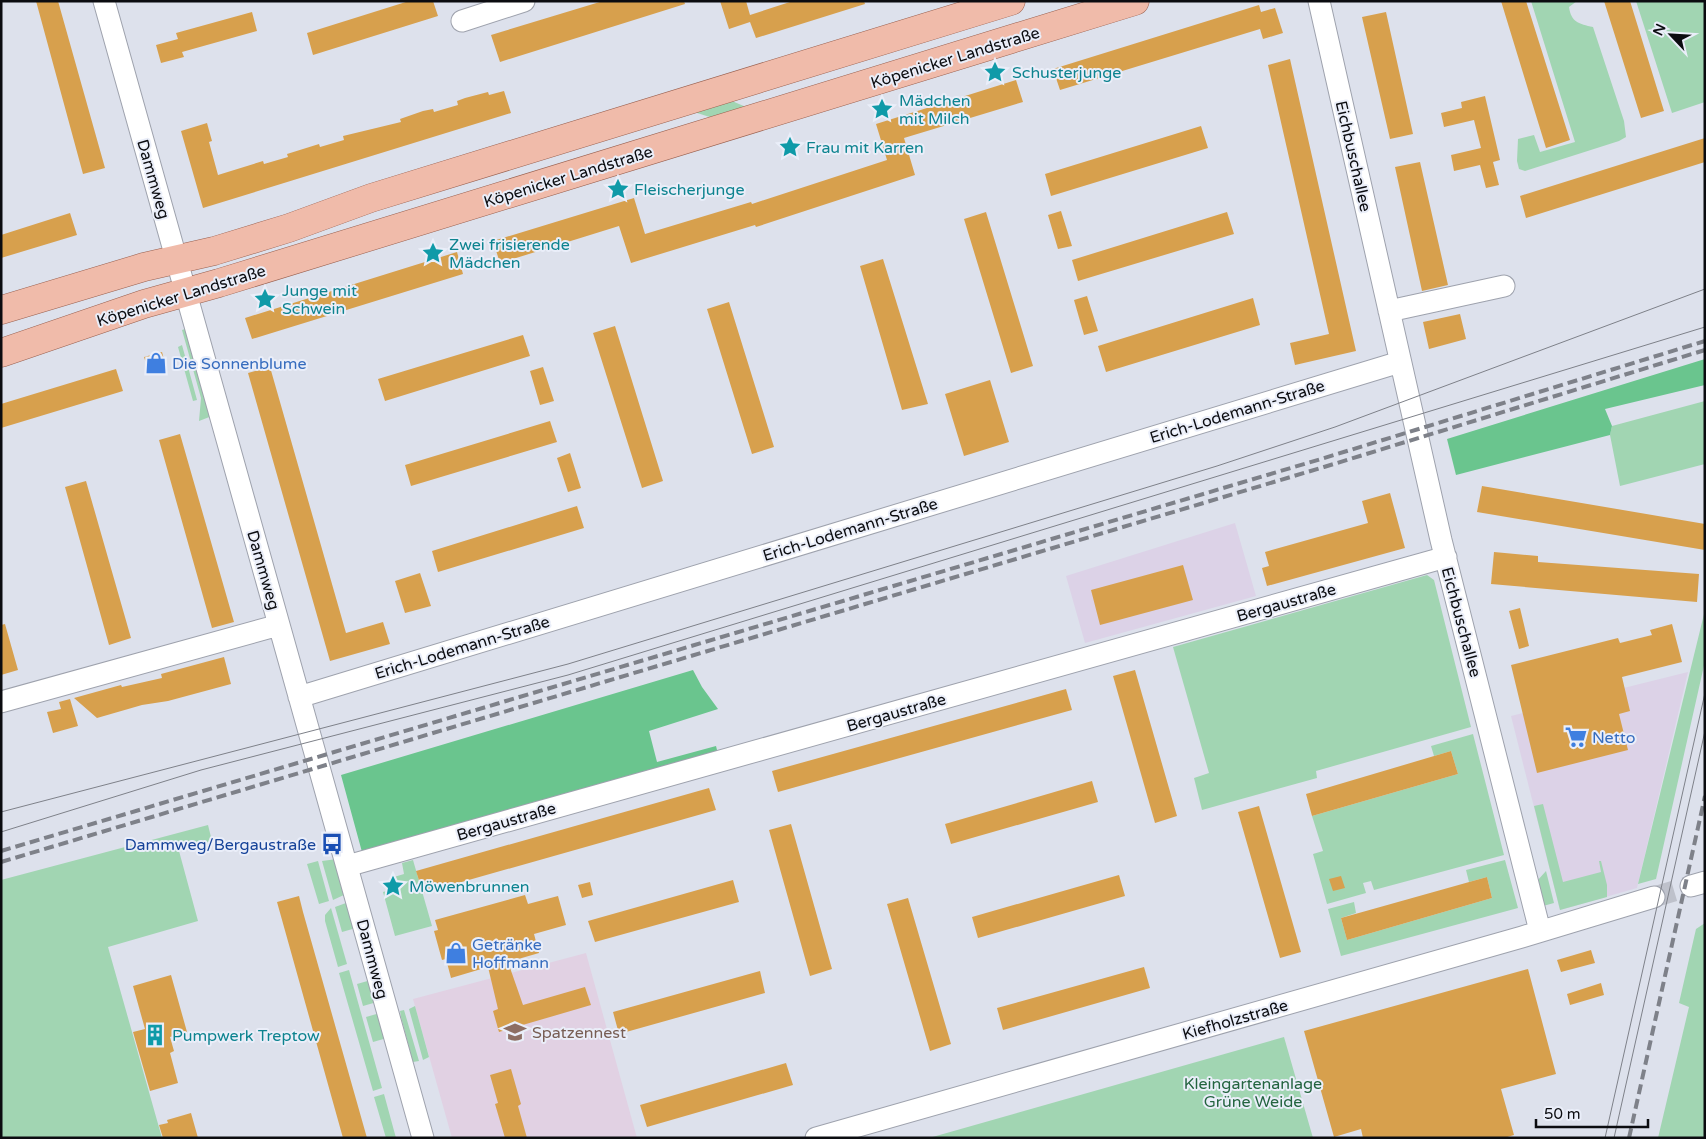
<svg xmlns="http://www.w3.org/2000/svg" width="1706" height="1139" viewBox="0 0 1706 1139" font-family="'Varela Round',sans-serif">
<style>
.commercial{fill:#dcd2e7}
.education{fill:#e1d1e3}
.green{fill:#a1d5b2}
.forest{fill:#6ac58e}
.building{fill:#d7a04d}
.lines{fill:none;stroke-linecap:round;stroke-linejoin:round}
.minor-tunnel{stroke:#bec1cb;stroke-width:21;stroke-dasharray:21 11;stroke-linecap:butt}
.minor-casing{stroke:#9ea2ad;stroke-width:23}
.major-casing{stroke:#99604f;stroke-width:29}
.minor{stroke:#fff;stroke-width:21}
.major{stroke:#f0bbaa;stroke-width:28}
.tram{stroke:#7e8189;stroke-width:1}
.rail{stroke:#7e8189;stroke-width:4;stroke-dasharray:10 5;stroke-linecap:butt}
.labels{text-anchor:middle;stroke-width:4;stroke-linejoin:round;paint-order:stroke}
.street-label{font-size:16px;fill:#0b0c10;stroke:#eaeef9}
.culture-label{font-size:16px;fill:#0d838f;stroke:#eaeef9;text-anchor:start}
.shop-label{font-size:16px;fill:#366cbe;stroke:#eaeef9;text-anchor:start}
.transit-label{font-size:16px;fill:#164399;stroke:#eaeef9;text-anchor:end}
.education-label{font-size:16px;fill:#785e54;stroke:#eaeef9;text-anchor:start}
.park-label{font-size:16px;fill:#23643f;stroke:#eaeef9}
</style>
<rect width="100%" height="100%" fill="#dde1ec"/>
<!-- commercial -->
<path class="commercial" d="M1235,523L1256,596L1085,643L1066,576Z
M1688,672L1637,888L1560,910L1511,716Z"/>
<!-- education -->
<path class="education" d="M586,953L637,1138H452L413,999Z"/>
<!-- green -->
<path class="green" d="M1531,1H1577L1569,7C1571,22 1579,24 1593,27L1624,121L1626,137L1619,141L1525,171L1519,169L1517,161L1518,139L1534,135L1540,152L1575,142Z
M1636,1H1705V102L1672,113Z
M725,98L753,110L719,120L691,111Z
M185,329L212,416L199,421L201,398L182,330Z
M182,345L197,400L193,401L178,347Z
M1705,401V464L1620,486L1610,435L1612,426Z
M1427,575L1434,580L1471,727L1316,771L1317,778L1202,810L1194,778L1209,773L1173,647Z
M1705,610V661L1656,879L1638,884Z
M1473,734L1504,855L1374,890L1371,881L1363,883L1366,893L1327,904L1313,854L1323,851L1312,816L1458,774L1451,751L1434,756L1431,746Z
M1543,804L1563,882L1601,872L1599,861H1601L1607,885V897L1560,910L1534,806Z
M208,825L212,841L179,851L198,921L108,947L162,1138H1V880Z
M337,859L346,894L333,900L322,861Z
M413,860L432,926L395,936L383,892L397,888L394,877L404,874L402,863Z
M1505,860L1518,908L1341,956L1328,909L1354,902L1356,913L1341,918L1347,940L1492,898L1487,877L1469,882L1466,870Z
M318,861L329,901L319,904L307,864Z
M1546,871L1554,903L1543,906L1537,881Z
M346,903L349,905L356,928L342,932L335,907Z
M331,908L347,964L338,967L325,921V915Z
M1705,923V1138H1658L1689,1007L1679,1003L1696,929Z
M349,970L382,1088L373,1091L339,973Z
M371,980L377,1002L363,1006L357,984Z
M415,1006L429,1057L423,1060L409,1009Z
M404,1010L419,1061L413,1062L401,1017L400,1011Z
M380,1013L387,1038L373,1042L366,1017Z
M1284,1037L1313,1138H929Z
M384,1094L396,1138H386L374,1097Z"/>
<!-- forest -->
<path class="forest" d="M1705,359V385L1605,409L1612,426L1610,435L1456,475L1447,439Z
M693,670L702,687L718,709L649,731L657,762L716,746L718,754L362,852L341,775Z"/>
<!-- building -->
<path class="building" d="M36,1H58L105,168L83,174Z
M409,1H433L438,16L313,55L307,33Z
M603,1H684L685,4L500,62L491,35Z
M720,1H746L750,15L793,1H864L865,4L756,38L750,22L729,29Z
M1501,1H1526L1570,140L1546,148Z
M1604,1H1630L1664,111L1641,118Z
M1259,5L1261,12L1275,8L1283,33L1263,39L1260,29L1060,90L1053,69Z
M252,12L257,31L182,52L184,57L161,63L156,45L178,39L176,33Z
M1386,12L1413,134L1390,139L1362,17Z
M1290,59L1356,351L1295,365L1290,343L1329,334L1268,65Z
M1016,80L1023,102L904,138L915,175L756,227L755,225L631,263L619,226L500,263L493,241L634,198L645,234L751,202L752,204L887,160L876,124Z
M504,91L511,113L203,208L181,131L207,123L212,141L209,142L218,175L263,161L264,164L288,157L287,154L319,144L320,147L344,140L343,136L401,122L400,119L423,111L433,109L434,112L458,105L457,101L465,98L488,92L489,95Z
M1485,96L1500,160L1493,162L1499,185L1486,188L1480,165L1454,171L1451,155L1481,148L1474,120L1444,127L1441,113L1462,108L1461,102Z
M1201,126L1208,148L1051,196L1045,174Z
M1705,138V162L1526,218L1520,196Z
M1420,162L1448,285L1422,291L1395,167Z
M1061,211L1072,246L1058,249L1048,215Z
M986,212L1033,366L1011,373L964,219Z
M1227,212L1234,234L1078,281L1072,260Z
M70,213L77,235L1,258V235Z
M457,252L463,274L252,339L245,318Z
M883,259L928,404L902,410L860,266Z
M1087,296L1098,331L1084,335L1074,300Z
M1253,298L1260,325L1106,372L1098,346Z
M729,302L774,447L752,454L707,309Z
M1460,314L1466,339L1429,349L1423,322Z
M615,326L663,481L642,488L593,333Z
M523,335L530,356L385,401L378,379Z
M162,352L167,370L150,375L144,357Z
M270,367L346,633L383,622L390,644L330,661L248,373Z
M543,367L554,401L540,405L530,371Z
M116,369L123,391L1,428V404Z
M990,380L1009,442L964,456L945,394Z
M550,421L557,442L411,486L405,465Z
M180,434L234,622L212,628L159,440Z
M570,453L581,488L568,492L557,458Z
M86,481L131,638L109,645L65,487Z
M1482,486L1705,524V550L1477,512Z
M1390,493L1405,548L1267,586L1262,568L1269,566L1265,552L1368,523L1362,501Z
M577,506L584,528L438,572L432,551Z
M1494,552L1538,556V562L1699,574L1697,602L1491,584Z
M1183,565L1193,600L1100,625L1091,590Z
M420,573L431,606L405,613L395,581Z
M1520,608L1529,646L1519,649L1509,611Z
M5,624L18,670L1,675V625Z
M1672,624L1682,662L1622,677L1630,711L1619,714L1628,750L1537,773L1511,665L1618,638L1620,643L1652,635L1650,630Z
M224,657L231,684L168,701L142,705L97,718L74,698L121,685L122,687L162,678L161,674Z
M1135,670L1177,816L1155,823L1113,676Z
M1066,689L1072,710L778,792L772,771Z
M70,699L78,726L53,733L47,712L61,709L59,702Z
M1451,751L1458,774L1312,816L1306,794Z
M1092,781L1098,802L951,844L945,824Z
M709,788L716,810L423,893L416,871Z
M1259,806L1301,952L1280,958L1238,812Z
M791,824L832,969L810,976L769,830Z
M1119,875L1125,896L978,938L972,917Z
M1341,876L1345,888L1333,891L1329,879Z
M1487,877L1492,898L1347,940L1341,918Z
M733,880L739,902L595,942L588,921Z
M590,882L593,895L582,898L578,885Z
M525,895L528,904L558,896L566,925L534,934L539,953L508,962L523,1005L585,987L591,1005L499,1032L493,1011L498,1009L488,967L451,978L446,959L442,960L434,931L438,930L435,920Z
M299,896L303,912L367,1138H343L277,902Z
M908,898L951,1044L930,1051L887,904Z
M1591,950L1595,963L1561,972L1557,960Z
M1144,967L1150,988L1003,1030L997,1008Z
M1528,969L1556,1074L1501,1089L1514,1135L1504,1138H1363L1361,1129L1334,1137L1304,1031Z
M760,971L765,993L619,1034L613,1012Z
M171,975L187,1032L170,1037L174,1051L170,1053L178,1083L150,1091L133,1032L145,1029L133,986Z
M1601,983L1604,995L1570,1005L1567,994Z
M786,1063L793,1085L647,1127L640,1105Z
M511,1069L521,1104L518,1106L527,1138H505L495,1104L498,1103L490,1075Z
M191,1113L198,1138H163L159,1125L168,1123L167,1120Z"/>
<g class="lines">
<!-- minor-tunnel -->
<path class="minor-tunnel" d="M1654,897L1691,886"/>
<!-- minor casing -->
<g class="minor-casing">
<path id="minor" d="M104,1L423,1138
M1319,1L1441,540L1540,931
M462,21L524,1
M1389,311L1504,286
M299,697L1400,362
M1,702L279,625
M347,866L1446,557
M1691,886L1705,882
M816,1138L1522,937L1654,897"/>
</g>
<!-- major casing -->
<g class="major-casing">
<path id="major" d="M1,310L144,267L214,251L289,228L371,198L1011,1
M1,353L144,304L219,283L1135,1"/>
</g>
<!-- minor -->
<use href="#minor" class="minor"/>
<!-- major -->
<use href="#major" class="major"/>
<!-- tram -->
<path class="tram" d="M1,812L568,664L1217,466L1335,427L1705,289
M1,832L201,770L568,675L1705,327
M1605,1138L1705,693
M1614,1138L1705,731"/>
<!-- rail -->
<path class="rail" d="M1,851L1321,459L1705,341
M1,862L1324,467L1705,350
M1629,1138L1705,796"/>
</g>
<!-- icons -->
<defs>
<g id="sight-bare" transform="scale(1.725)"><path d="M0-6L1.8-2.2L6-1.7L2.9 1.2L3.7 5.4L0 3.3L-3.7 5.4L-2.9 1.2L-6-1.7L-1.8-2.2Z" fill="#0f9aa8" stroke="#eaeef9" stroke-width="2.5" paint-order="stroke"/></g>
<g id="shop-bare" transform="scale(1.725)"><path d="M-5-2.5h2.3a2.7 3.5 0 0 1 5.4 0H5L5.5 6h-11ZM-1.5-2.5h3a1.5 2.3 0 0 0-3 0Z" fill="#3f7fe0" stroke="#eaeef9" stroke-width="2.5" paint-order="stroke"/></g>
<g id="supermarket-bare" transform="scale(1.725)"><path d="M-6-5.5h2.5l.6 2H6L4.5 2H-2.5L-4.4-4H-6ZM-1.5 3.2a1.3 1.3 0 1 0 .1 0ZM3 3.2a1.3 1.3 0 1 0 .1 0Z" fill="#3f7fe0" stroke="#eaeef9" stroke-width="2.5" paint-order="stroke"/></g>
<g id="bus-bare" transform="scale(1.725)"><path d="M-5-6H5V4H4V6H2V4H-2V6H-4V4H-5ZM-3.5-4V0h7V-4ZM-3.5 1.2v1.5H-2V1.2ZM2 1.2v1.5H3.5V1.2Z" fill="#1a4fb4" stroke="#eaeef9" stroke-width="2.5" paint-order="stroke"/></g>
<g id="school-bare" transform="scale(1.725)"><path d="M0-5L7-2L0 1L-7-2ZM-4 1L0 2.5L4 1V4Q0 6-4 4Z" fill="#8d6e63" stroke="#eaeef9" stroke-width="2.5" paint-order="stroke"/></g>
<g id="building-bare" transform="scale(1.725)"><path d="M-4-6H4V6H1V3H-1V6H-4ZM-2.5-4.3h1.7v1.8h-1.7ZM.8-4.3h1.7v1.8H.8ZM-2.5-1h1.7V.8h-1.7ZM.8-1h1.7V.8H.8Z" fill="#0f9aa8" stroke="#eaeef9" stroke-width="2.5" paint-order="stroke"/></g>
</defs>
<g fill-rule="evenodd">
<use href="#sight-bare" x="995" y="72"/>
<use href="#sight-bare" x="882" y="109"/>
<use href="#sight-bare" x="790" y="147"/>
<use href="#sight-bare" x="618" y="189"/>
<use href="#sight-bare" x="433" y="253"/>
<use href="#sight-bare" x="265" y="299"/>
<use href="#shop-bare" x="156" y="363"/>
<use href="#supermarket-bare" x="1576" y="737"/>
<use href="#bus-bare" x="332" y="844"/>
<use href="#sight-bare" x="393" y="886"/>
<use href="#shop-bare" x="456" y="953"/>
<use href="#school-bare" x="515" y="1032"/>
<use href="#building-bare" x="155" y="1035"/>
</g>
<g class="labels">
<!-- street labels -->
<g class="street-label">
<text transform="translate(955 57) rotate(-17)" y="6">Köpenicker Landstraße</text>
<text transform="translate(1354 156) rotate(77)" y="6">Eichbuschallee</text>
<text transform="translate(568 176) rotate(-17)" y="6">Köpenicker Landstraße</text>
<text transform="translate(154 179) rotate(74)" y="6">Dammweg</text>
<text transform="translate(181 295) rotate(-17)" y="6">Köpenicker Landstraße</text>
<text transform="translate(1237 411) rotate(-17)" y="6">Erich-Lodemann-Straße</text>
<text transform="translate(850 529) rotate(-17)" y="6">Erich-Lodemann-Straße</text>
<text transform="translate(264 570) rotate(74)" y="6">Dammweg</text>
<text transform="translate(1286 602) rotate(-16)" y="6">Bergaustraße</text>
<text transform="translate(1462 622) rotate(75)" y="6">Eichbuschallee</text>
<text transform="translate(462 647) rotate(-17)" y="6">Erich-Lodemann-Straße</text>
<text transform="translate(896 712) rotate(-16)" y="6">Bergaustraße</text>
<text transform="translate(506 821) rotate(-16)" y="6">Bergaustraße</text>
<text transform="translate(373 959) rotate(75)" y="6">Dammweg</text>
<text transform="translate(1235 1019) rotate(-16)" y="6">Kiefholzstraße</text>
</g>
<!-- culture labels -->
<g class="culture-label">
<text x="1012" y="78">Schusterjunge</text>
<text x="899" y="106">Mädchen<tspan x="899" dy="18">mit Milch</tspan></text>
<text x="806" y="153">Frau mit Karren</text>
<text x="634" y="195">Fleischerjunge</text>
<text x="449" y="250">Zwei frisierende<tspan x="449" dy="18">Mädchen</tspan></text>
<text x="282" y="296">Junge mit<tspan x="282" dy="18">Schwein</tspan></text>
<text x="409" y="892">Möwenbrunnen</text>
<text x="172" y="1041">Pumpwerk Treptow</text>
</g>
<!-- shop labels -->
<g class="shop-label">
<text x="172" y="369">Die Sonnenblume</text>
<text x="1592" y="743">Netto</text>
<text x="472" y="950">Getränke<tspan x="472" dy="18">Hoffmann</tspan></text>
</g>
<!-- transit labels -->
<g class="transit-label">
<text x="316" y="850">Dammweg/Bergaustraße</text>
</g>
<!-- education labels -->
<g class="education-label">
<text x="532" y="1038">Spatzennest</text>
</g>
<!-- park labels -->
<g class="park-label">
<text x="1253" y="1089">Kleingartenanlage<tspan x="1253" dy="18">Grüne Weide</tspan></text>
</g>
</g>
<!-- border -->
<rect width="1706" height="1139" fill="none" stroke="#0b0c10" stroke-width="5"/>
<!-- north arrow -->
<g transform="translate(1671 35) rotate(295)" stroke="#eaeef9" stroke-width="4" paint-order="stroke">
<path d="M0-4L9 19L0 12L-9 19Z" fill="#0b0c10"/>
<text y="-8" font-size="14" font-weight="bold" text-anchor="middle" fill="#0b0c10">N</text>
</g>
<!-- scale -->
<path d="M1536 1119v8h112v-8" fill="none" stroke="#0b0c10" stroke-width="2.5"/>
<text x="1544" y="1119" font-size="15" fill="#0b0c10" stroke="#eaeef9" stroke-width="4" paint-order="stroke">50 m</text>
</svg>
